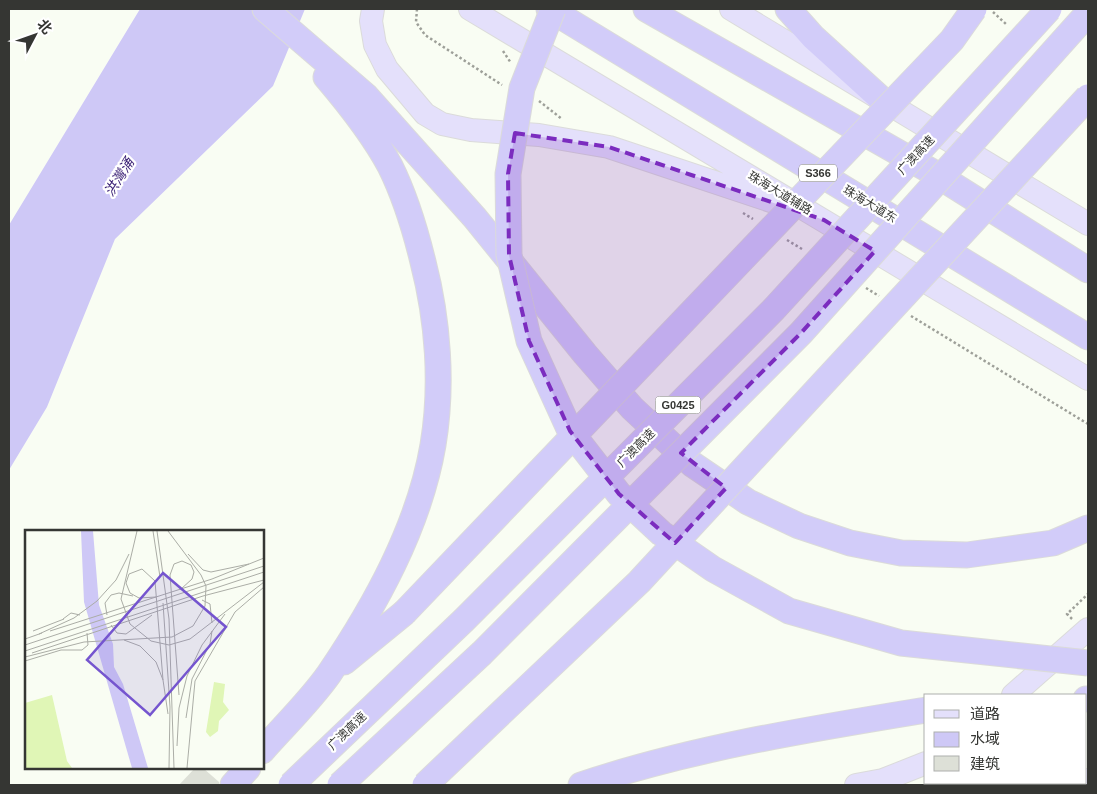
<svg xmlns="http://www.w3.org/2000/svg" width="1097" height="794" viewBox="0 0 1097 794" font-family="Helvetica,'Noto Sans SC',sans-serif">
<style>
.water{fill:#cec8f6}
.building{fill:#dde0d7}
.lines{fill:none;stroke-linecap:round;stroke-linejoin:round}
.major-casing{stroke:#dbdbda;stroke-width:24}
.highway-casing{stroke:#dbdbda;stroke-width:27}
.path{stroke:#9ea099;stroke-width:2.5;stroke-dasharray:2.5 2.5;stroke-linecap:butt}
.major{stroke:#e4e0fb;stroke-width:22}
.highway{stroke:#d2ccf9;stroke-width:25}
.highway-bridge-casing{stroke:#dbdbda;stroke-width:27;stroke-linecap:butt}
.highway-bridge{stroke:#d2ccf9;stroke-width:25}
.marked{fill:#7b2cbf;fill-opacity:0.2;stroke:#7b2cbf;stroke-width:4;stroke-dasharray:10 6;stroke-linejoin:round}
.labels{text-anchor:middle;stroke-width:4.5;stroke-linejoin:round;paint-order:stroke}
.shield{fill:#fff;stroke:#727270;stroke-width:1}
.shield-label{font-size:11px;font-weight:bold;fill:#353633}
.street-label{font-size:12px;fill:#353633;stroke:#fff}
.water-label{font-size:14px;font-style:italic;fill:#391f74;stroke:#fff}
.inset-road{fill:none;stroke:#abada6;stroke-width:1}
.view{fill:#7555cf;fill-opacity:0.15;stroke:#7555cf;stroke-width:2.5}
.inset-edge{fill:none;stroke:#353633;stroke-width:2.5}
</style>
<rect width="100%" height="100%" fill="#f9fdf3"/>
<!-- water -->
<path class="water" d="M140,9H305L273,86L115,239L47,407L9,470V225Z"/>
<!-- building -->
<path class="building" d="M195,768H203L219,782V785H179Z"/>
<g class="lines">
<!-- major casing -->
<g class="major-casing">
<path id="major" d="M373,9L371,21L375,45L387,69L425,114L442,124L471,130L539,135L609,147L780,204
M470,9L1088,379
M731,9L1088,224
M1013,695L1088,629
M1086,780H1088
M856,785L883,780L926,763
M1049,785L1068,783"/>
</g>
<!-- highway casing -->
<g class="highway-casing">
<path id="highway" d="M265,9L366,96L475,218L585,354L632,408L692,464L748,502L799,526L850,543L901,553L967,555L1053,543L1088,528
M549,9L1088,337
M646,9L929,170L1088,270
M788,9L813,37L879,97
M344,662L404,613
M1086,699H1088
M262,751C284,726 310,701 329,674C375,606 419,527 433,445C443,385 438,320 423,262C415,229 405,196 390,166C373,134 349,104 326,77
M233,785L248,768
M581,785C692,748 810,729 926,710"/>
</g>
<!-- path -->
<path class="path" d="M417,9L416,22L425,35L502,85
M993,12L1007,25
M503,51L511,63
M539,101L562,119
M743,213L753,219
M787,240L802,249
M866,288L879,296
M911,316L1088,424
M1072,619L1067,614L1088,594"/>
<!-- major -->
<use href="#major" class="major"/>
<!-- highway -->
<use href="#highway" class="highway"/>
<!-- highway-bridge casing -->
<g class="highway-bridge-casing">
<path id="highway-bridge" d="M553,9L522,88L508,174L509,255L529,341L570,431L619,494L661,533L713,569L789,611L901,643L1088,663
M404,613L952,40L974,9
M291,785L464,620L774,309L1049,9
M340,785L482,653L801,333L1088,13
M425,785L639,582L1088,97"/>
</g>
<!-- highway-bridge -->
<use href="#highway-bridge" class="highway-bridge"/>
</g>
<!-- marked area -->
<path class="marked" d="M515,133L609,147L824,220L875,251L801,333L681,453L726,488L675,543L619,494L570,431L529,341L509,255L508,174Z"/>
<g class="labels">
<!-- shield labels -->
<g class="shield">
<rect x="799" y="164.5" width="38" height="17" rx="4"/>
<rect x="655.5" y="396.5" width="45" height="17" rx="4"/>
</g>
<g class="shield-label">
<text x="818" y="177">S366</text>
<text x="678" y="409">G0425</text>
</g>
<!-- street labels -->
<g class="street-label">
<text transform="translate(916 155) rotate(-47)" y="4">广澳高速</text>
<text transform="translate(780 193) rotate(31)" y="4">珠海大道辅路</text>
<text transform="translate(870 204) rotate(31)" y="4">珠海大道东</text>
<text transform="translate(636 448) rotate(-45)" y="4">广澳高速</text>
<text transform="translate(347 731) rotate(-44)" y="4">广澳高速</text>
</g>
<!-- water labels -->
<g class="water-label">
<text transform="translate(119 177) rotate(-58)" y="5">洪灣涌</text>
</g>
</g>
<!-- overview -->
<g transform="translate(25 530)">
<rect width="239" height="239" fill="#f9fdf3"/>
<path d="M189,152L200,154L198,172L204,180L194,191L193,201L185,207L181,202ZM27,165L42,231L47,238H0V173Z" fill="#e0f6b6"/>
<path d="M56,1H68L74,75L88,114L89,137L98,154L123,238H107L59,72Z" fill="#cec8f6"/>
<path class="inset-road" d="M112,1L96,69L105,94L126,111L144,115L165,109L239,52M128,1L135,47M132,1L144,89L149,238M163,24L178,40L186,42L224,34M131,67L114,68L105,63L101,53L104,44L117,39L130,51L138,150M177,70L185,74L187,93M138,73L145,177L144,238M82,85L80,73L86,65L94,63L108,66M38,89L46,83L55,85M86,95L92,103L101,104L127,85M8,101L39,89M25,101L187,49L239,28M14,104L49,88L72,71L91,50L104,24M0,109L17,103M99,110L115,116L131,132L138,150L143,184M0,115L239,36M0,121L239,42M7,123L178,66L239,50M0,127L59,112L147,107L168,96L180,76L181,56L176,45L143,1M0,131L36,120H57L63,115L62,103M154,165L145,45L149,34L157,31L166,35L169,42L167,49L156,59M161,188L167,149L185,114L187,101M152,216L154,178L162,146L177,115L200,84M162,238L170,151L210,82L239,57"/>
<path class="view" d="M138,43L201,97L125,185L62,130Z"/>
<rect width="239" height="239" class="inset-edge"/>
</g>
<!-- border -->
<rect width="1097" height="794" fill="none" stroke="#353633" stroke-width="20"/>
<!-- legend -->
<rect x="924" y="694" width="162" height="90" fill="#ffffff" stroke="#aeafad"/>
<rect x="934" y="710" width="25" height="8" fill="#e4e0fb" stroke="#aeafad"/>
<text x="970" y="719" font-size="15" fill="#353633">道路</text>
<rect x="934" y="732" width="25" height="15" fill="#cec8f6" stroke="#aeafad"/>
<text x="970" y="744" font-size="15" fill="#353633">水域</text>
<rect x="934" y="756" width="25" height="15" fill="#dde0d7" stroke="#aeafad"/>
<text x="970" y="769" font-size="15" fill="#353633">建筑</text>
<!-- north arrow -->
<g transform="translate(35 35) rotate(49)" stroke="#ffffff" stroke-width="4" paint-order="stroke">
<path d="M0-4L9 19L0 12L-9 19Z" fill="#353633"/>
<text y="-8" font-size="14" font-weight="bold" text-anchor="middle" fill="#353633">北</text>
</g>
</svg>
